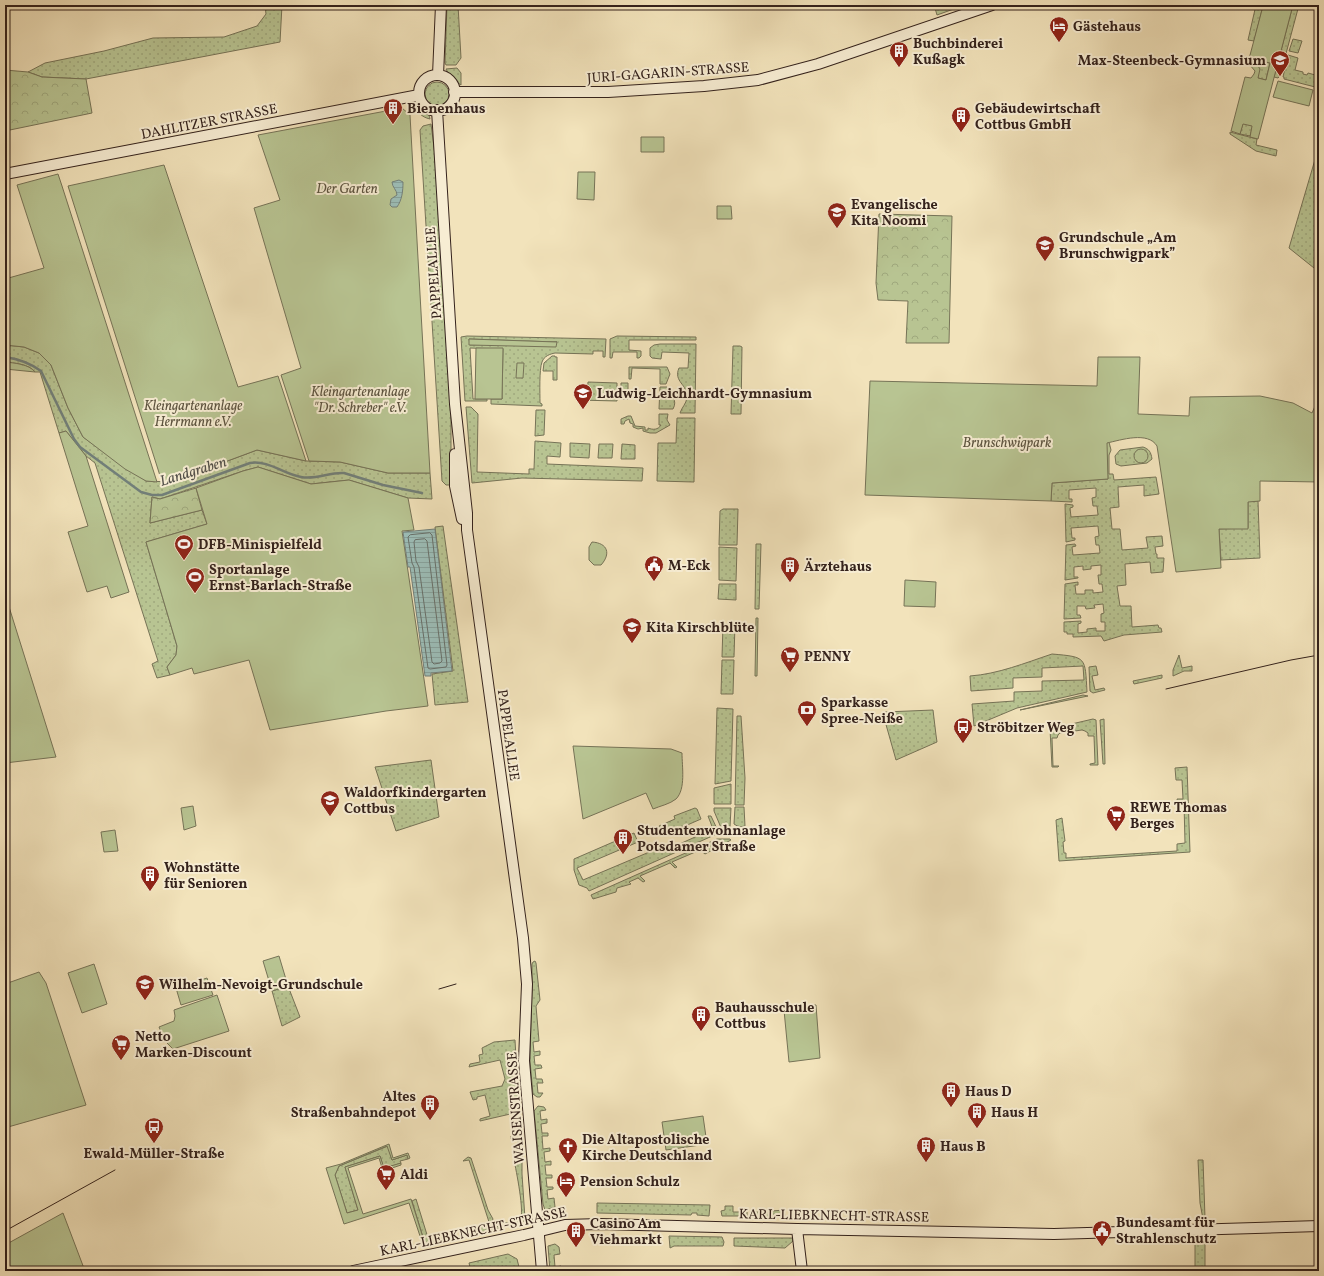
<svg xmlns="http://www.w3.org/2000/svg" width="1324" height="1276" viewBox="0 0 1324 1276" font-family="Vollkorn,serif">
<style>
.grass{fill:url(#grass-dots);stroke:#767357;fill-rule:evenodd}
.forest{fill:url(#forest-crowns);stroke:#767357}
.green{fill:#b8c492;stroke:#767357;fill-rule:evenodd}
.water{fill:url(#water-rules);stroke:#727f79}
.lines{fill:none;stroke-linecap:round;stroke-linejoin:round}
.shore{stroke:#68706a;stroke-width:1}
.stream{stroke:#727f79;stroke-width:2.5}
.secondary-casing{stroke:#34221c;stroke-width:12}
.secondary{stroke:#f7edd3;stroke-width:10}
.tram{stroke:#34221c;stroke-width:1}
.labels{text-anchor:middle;stroke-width:4;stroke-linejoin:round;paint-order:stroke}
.poi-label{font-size:14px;font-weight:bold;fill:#34221c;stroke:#f7edd3;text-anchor:start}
.street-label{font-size:14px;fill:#34221c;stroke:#f7edd3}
.park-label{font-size:14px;font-style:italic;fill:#5c533f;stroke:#f7edd3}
.water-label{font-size:15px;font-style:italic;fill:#53504a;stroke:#f7edd3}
</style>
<defs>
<pattern id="grass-dots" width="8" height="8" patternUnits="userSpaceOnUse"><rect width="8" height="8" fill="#b8c492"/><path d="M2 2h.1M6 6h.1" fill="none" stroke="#9fa87d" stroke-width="1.8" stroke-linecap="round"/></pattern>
<pattern id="forest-crowns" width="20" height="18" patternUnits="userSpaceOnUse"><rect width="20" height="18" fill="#b8c492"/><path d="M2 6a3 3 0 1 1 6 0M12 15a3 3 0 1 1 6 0" fill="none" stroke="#9fa87d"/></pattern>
<pattern id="water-rules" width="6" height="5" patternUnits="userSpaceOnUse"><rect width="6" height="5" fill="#9cbdb7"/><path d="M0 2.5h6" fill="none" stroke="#87a29d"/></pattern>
</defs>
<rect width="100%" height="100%" fill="#f2e3bb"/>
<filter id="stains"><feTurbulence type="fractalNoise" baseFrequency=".005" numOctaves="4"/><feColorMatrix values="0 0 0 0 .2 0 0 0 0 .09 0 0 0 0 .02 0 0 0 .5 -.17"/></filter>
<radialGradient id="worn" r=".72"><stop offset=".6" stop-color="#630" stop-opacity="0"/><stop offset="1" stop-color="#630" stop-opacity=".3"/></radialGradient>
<!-- grass -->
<path class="grass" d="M265,5H282L280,42L86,79L42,77L28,72L45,63L104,51L153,38L224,37L257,26L266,14Z
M447,5H458L461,58L456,65H446L445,63Z
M938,5H965L937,15L935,8Z
M1256,5L1263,6L1254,41L1248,40Z
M1293,5H1299L1280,76L1278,78L1274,77Z
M1293,39L1302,41L1298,53L1289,51Z
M1288,55L1298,58L1295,70L1303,72V74L1307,75L1308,73L1319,76V88L1284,79V77H1283Z
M1257,60L1270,63L1266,80L1258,78L1256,63Z
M457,68L461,73V85L451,78L446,69Z
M425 94a12 12 0 1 1 24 0a12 12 0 1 1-24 0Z
M414,103C421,105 429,111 430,119C421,117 418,112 413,105Z
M1243,123L1253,126L1250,136L1240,134Z
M431,124L437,171L451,406V483L450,485H446L442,481L420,130L423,126Z
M1230,132L1257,139L1256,145L1277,150L1276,156L1256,151L1230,134Z
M1319,146V272L1289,248Z
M467,336L606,339L605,357H603V351H593V354L555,353C550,354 544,356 542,362C539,370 540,393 540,403L542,404V406L491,404V399H502L503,349L470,348L473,399H487V401H465L461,337ZM469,339L556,342H557L470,345Z
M617,336L696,337V340H629V350L641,351V356L639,358H637V352H613L612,358H610V339Z
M660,344H696L695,413H680C682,407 686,404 687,398C688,384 673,382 679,368H688L689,353L662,352L661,359L652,358L650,356V348L654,345Z
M5,345L24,347L39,353L51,365L68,408L83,437L146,481L171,482L257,450L306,461L340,462L388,473H430L432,499L408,498L349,480L311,484L258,467L243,471L160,499L152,497L150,523L202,510L207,524L146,542L177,646L176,655L167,667L170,675L157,678L152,664L158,661L95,463L86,456L66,431L59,433L40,372H35C29,364 14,363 5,362Z
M733,346H740L742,347L741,414H731Z
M552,356H555V357H557V380H553V371H543L544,363Z
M629,367H667L670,374L666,384H660V369L632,368L631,379H629Z
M588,382L617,383V401L578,400V395H584V397H587Z
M621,383H628V399H621Z
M660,387H667C671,395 678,400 673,409H659Z
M466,407H471L478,414L477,472L529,474V469H534L535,441L561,443L560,457L547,456V464L643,468L642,481L522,478L472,483Z
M536,410H545L544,435L535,436Z
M659,414H668L667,420L670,425L656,433H650L643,431V428L638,429L633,427V424L630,423L629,419L625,421L624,424H621V419L628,416H631L635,426L645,427V430H648V428C653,430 658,430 661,425H659Z
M677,418H695L694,482L657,481L658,443H676Z
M1109,442L1111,450L1109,455V474H1113L1114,480L1156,477L1159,494L1144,496V485L1118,487L1119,507L1110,508L1112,529H1120L1122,550L1148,548L1146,537L1162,536L1163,546L1155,547L1156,554H1157V558H1164L1163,572L1151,573L1150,562L1125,564L1126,585L1117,586L1120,606H1131L1132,627L1158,625L1159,628H1161L1162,632L1124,635L1104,641L1101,636L1073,637V634H1067V632H1064V622L1081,621V623L1078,624V633L1087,632V629L1096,628V631H1105V622H1101V614L1104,613L1103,604L1094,605L1095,608L1086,609L1085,606H1077V615H1080L1081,618L1064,619L1065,584L1078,582V585H1075L1076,594H1085V590H1093V593L1103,592L1102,584H1099L1098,575H1101V565L1091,566V569L1083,570V566L1074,567V577H1078V578L1065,580L1066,545L1075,544L1076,546L1072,547L1073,555L1100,553L1099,545H1096L1095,537L1099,536L1098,526L1071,528L1072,538H1075V540L1066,542L1065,504L1073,505V507L1070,508L1071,517L1098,515L1097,506H1093L1092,498L1096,497V488L1069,490V499H1072V502L1051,501L1052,483L1108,479L1106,443Z
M570,443L590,444L589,458L570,457Z
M599,444H613L612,458H598Z
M622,444L635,445V459H621Z
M1143,447C1149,449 1151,452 1152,459L1147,463L1121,466L1116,464L1115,456L1120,450Z
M1248,501H1258L1260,558L1221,560L1219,529L1248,528Z
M723,509H738L737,545H719L720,511Z
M443,526L468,702L435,705L432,674L453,671L435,527Z
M756,544H761L759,609H755Z
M719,547L737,548L736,581L719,580Z
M719,584H736V600L718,599Z
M756,618H758L757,676H755Z
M723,624H735L734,657H722Z
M1052,654C1087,657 1085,657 1087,692L1017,708L974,726L972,704L1014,701V692L1042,691V681L1084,680L1083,666L1042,668V677L1013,678V688L971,691L970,676C998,674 1025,663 1052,654Z
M1179,655L1182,668L1192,666V671H1184L1173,676V670Z
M722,660H734L733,694H721Z
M1096,666L1098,675L1092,676L1095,690L1104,688L1105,690L1093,693L1090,691L1089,667Z
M1162,675V678L1134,684L1133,681Z
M1083,695L1088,696L1020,710Z
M717,708L733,709L731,781L715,784Z
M933,710L936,735L937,742L896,760L883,714L885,712Z
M737,716H741L745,778L744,805H735Z
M1093,719L1096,720L1098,765H1090V764L1095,763L1094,736H1088V733L1085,731L1082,730L1060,733L1058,735L1057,738H1052L1053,766H1059L1058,767H1052L1050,729Z
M1104,719L1105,764H1103L1100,720Z
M431,760L439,817L396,831L375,767Z
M1187,767L1190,852L1059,861L1056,820L1062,818L1065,841L1063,842L1064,853H1066V858L1177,851V844L1185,843L1184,803H1178L1177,799H1183L1182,780H1176L1175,768Z
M731,784V804H714V788Z
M735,807H744L745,826L739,827L734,824Z
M695,808L697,809L701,819L669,833L667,829L661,831L659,826L675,819L674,816Z
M714,808H731L730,827L722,830L714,811Z
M708,816H711L719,833L589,891L587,888L579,885L574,870V859L634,833L638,842L577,868L583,880L673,842L675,846L713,829Z
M717,839H730L731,840L705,854L700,850L672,862L677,867L675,868L670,863L640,876L645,881L643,882L638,878L629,882L631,884L617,888L616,892L593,899L591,895Z
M535,961L536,963L540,1000L536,1006L539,1041L533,1042L534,1052L540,1051V1055L534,1056L535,1065H541L542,1068L535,1069L536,1079H542L543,1083H537L538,1093H543L540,1097H537L533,1094L530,1061L532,987V964L533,962Z
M288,986L300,1017L282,1026L272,991Z
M515,1040L519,1112L480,1121V1119L490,1116L485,1095L477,1097V1099L473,1100L470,1092L502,1086L505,1079L500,1060L469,1067L470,1064L480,1062L479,1055L483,1054L482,1048L494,1042Z
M538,1106L544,1107L546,1110L540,1111L541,1120L547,1119V1123L541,1124L542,1133H548V1136H542L543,1149L550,1148V1151L544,1152L545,1162L551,1161V1165H545L546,1175H552V1178H546L547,1187H553V1189L547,1190L548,1199L554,1198L555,1207L545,1210L543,1204L534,1111Z
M521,1134L522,1146V1174L525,1219L522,1223L463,1236V1230L489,1222L469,1160L463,1161L468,1157L471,1158L488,1210L493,1219L491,1224L498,1227L500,1222L508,1223L520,1220C525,1213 516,1170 514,1160L518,1155V1137H515L511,1139V1136Z
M388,1146L392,1160L407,1155L408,1159L400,1161L401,1163L384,1169L380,1156L345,1167L358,1210L347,1213L335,1175L339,1166Z
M1198,1160H1203L1205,1218L1203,1219L1200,1203Z
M416,1199L428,1238L443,1234L446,1235L448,1239L425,1244L412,1201Z
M597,1203L710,1205L709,1216L697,1215V1213H692L691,1215L597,1213Z
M725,1206H733V1212H747V1216H722L721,1211L725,1210Z
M784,1210L785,1217L751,1216V1212H772V1211Z
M669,1236L722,1237L724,1242L723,1246H674L670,1248Z
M734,1238H792L793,1241L785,1248L734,1246Z
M1195,1241H1205V1271H1195Z
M555,1244L559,1247L560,1254L554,1255L555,1267L561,1266L562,1271H550L548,1246Z
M508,1254L517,1259L520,1271H504L503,1266L481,1271H471L469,1263Z
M862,1268L982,1271H852Z"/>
<!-- forest -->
<path class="forest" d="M5,70L28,72L42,77L86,79L92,113L5,131Z
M879,214L952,216L949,343H906L908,301L878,300L876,283Z
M5,362C14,363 29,364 35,372L5,369Z
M196,488L202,510L150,523L152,497L160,499Z"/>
<!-- green -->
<path class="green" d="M1262,5H1293L1258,139L1250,137L1252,126L1243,124L1240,134L1231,131L1245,77L1251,78L1254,74L1255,71L1249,64V59L1263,6ZM1257,60L1270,63L1266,80L1258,78L1260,69L1256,63Z
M1278,81L1313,90L1309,106L1273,97Z
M402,108L410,115L430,473H388L340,462L309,461L281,375L301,368L254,208L280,200L258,135Z
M641,137H664V152H641Z
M164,165L238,387L278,376L306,461L257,450L171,482H162L68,186Z
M578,172H595L594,200L577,199Z
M58,174L62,186L157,482L146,481L125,469L83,437L68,408L51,365L39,353L24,347L5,345V279L44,268L17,185Z
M717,206H731L732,219H717Z
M469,339L557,342L556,347L469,345Z
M476,348H503L502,399H475Z
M1098,357H1140L1138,414L1189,416L1190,397L1260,396L1293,403L1312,413L1319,397V482L1260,481V501L1248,502V529H1219L1221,568L1176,572L1157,446C1148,431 1121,440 1107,443L1108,479L1052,483L1051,501L865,495L870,381L1097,386Z
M517,363H524L523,378H516Z
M66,431L86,456L129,592L111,598L107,586L87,592L68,532L88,526L59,433Z
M1134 456a7 7 0 1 1 14 0a7 7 0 1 1-14 0Z
M258,467L311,484L349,480L408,498L414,530L402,531L428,706L386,711L270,730L249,660L194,674L192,668L170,675L167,667L176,655L177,646L146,542L207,524L196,488L243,471Z
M592,542C608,543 611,554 601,565H594L589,560V547Z
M905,580L936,582L935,607L904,606Z
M5,594L56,757L5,763Z
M573,746L671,749L682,753C682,767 686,789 676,799C670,804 660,806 653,809L646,793L583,819Z
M193,806L196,826L184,830L181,808Z
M115,830L118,851L104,852L101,832Z
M279,956L288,986L272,991L263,961Z
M94,964L107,1004L82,1013L68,973Z
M39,972L46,983L86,1105L8,1127L5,1118V984Z
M207,978L213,995L181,1005L176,988Z
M217,995L229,1031L173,1049L165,1041L159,1027L174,1021L175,1016L174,1010Z
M789,1005H816L820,1058L789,1062L784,1010Z
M703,1116L707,1144L666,1150L662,1122Z
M389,1144L393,1158L408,1153L410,1158L408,1159L407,1155L392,1160L387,1146L339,1166L335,1175L347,1213L358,1210L345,1167L380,1156L384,1168L401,1163V1165L383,1171L379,1158L348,1168L363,1214L411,1199L425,1244L423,1245L409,1203L344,1224L326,1168L341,1164Z
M63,1213L85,1271H5V1245Z"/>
<!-- water -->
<path class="water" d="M399,180L403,182C403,191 402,200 397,207H392L390,205L391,199L397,195C397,190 392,187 392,182Z
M435,529L452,671L431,673V676H425L410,567H408L403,532Z"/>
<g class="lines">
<!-- shore -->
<path class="shore" d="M430,533L432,535L447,665L446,667L430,669L428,668L414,567L412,563L408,537L410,535Z
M425,539L427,541L442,661L440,663L434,664L432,662L419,567L416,561L414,542L415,540Z"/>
<!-- stream -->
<path class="stream" d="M5,357C19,359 30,363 41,371L74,439L80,447L141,492L152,495H162L250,463C269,460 283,474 301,477C317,480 329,472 344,473L383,485L422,493"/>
<!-- secondary casing -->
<g class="secondary-casing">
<path id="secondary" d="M438,75L441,5
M419 93a18 18 0 1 1 36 0a18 18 0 1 1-36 0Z
M454,92H608L704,86L758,80L818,64L992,5
M437,110L455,404L467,513V530L523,938L527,984L524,1061L542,1271
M5,174L419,95
M455,454V486L462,519
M797,1229L802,1271
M353,1271L524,1235L565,1225L600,1224L797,1229L1054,1234L1319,1226"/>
</g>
<!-- secondary -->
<use href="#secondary" class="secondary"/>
<!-- tram -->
<path class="tram" d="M1166,689L1291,660L1319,655
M439,989L456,984
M5,1231L115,1170"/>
</g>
<!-- icons -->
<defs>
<g id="hotel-pin" transform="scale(1)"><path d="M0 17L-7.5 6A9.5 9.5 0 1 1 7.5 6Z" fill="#8f2418" stroke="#f7edd3"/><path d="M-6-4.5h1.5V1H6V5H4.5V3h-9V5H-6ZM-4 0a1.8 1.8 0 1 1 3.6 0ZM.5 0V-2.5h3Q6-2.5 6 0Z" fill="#fff"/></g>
<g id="building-pin" transform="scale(1)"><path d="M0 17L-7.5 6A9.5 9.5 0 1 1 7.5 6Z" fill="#8f2418" stroke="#f7edd3"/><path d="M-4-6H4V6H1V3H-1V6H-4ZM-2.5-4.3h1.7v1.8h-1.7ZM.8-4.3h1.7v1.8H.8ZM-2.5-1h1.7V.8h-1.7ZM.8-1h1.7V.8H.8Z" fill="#fff"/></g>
<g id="school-pin" transform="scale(1)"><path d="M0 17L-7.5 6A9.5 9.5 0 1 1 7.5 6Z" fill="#8f2418" stroke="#f7edd3"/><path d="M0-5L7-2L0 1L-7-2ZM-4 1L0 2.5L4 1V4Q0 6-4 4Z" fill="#fff"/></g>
<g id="stadium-pin" transform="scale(1)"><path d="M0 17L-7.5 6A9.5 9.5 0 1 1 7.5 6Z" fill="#8f2418" stroke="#f7edd3"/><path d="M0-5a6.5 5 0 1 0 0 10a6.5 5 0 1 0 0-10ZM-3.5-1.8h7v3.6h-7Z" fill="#fff"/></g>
<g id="civic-pin" transform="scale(1)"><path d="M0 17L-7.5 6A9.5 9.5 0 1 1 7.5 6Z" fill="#8f2418" stroke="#f7edd3"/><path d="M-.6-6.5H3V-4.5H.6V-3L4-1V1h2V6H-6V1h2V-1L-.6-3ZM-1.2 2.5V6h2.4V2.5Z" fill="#fff"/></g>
<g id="supermarket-pin" transform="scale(1)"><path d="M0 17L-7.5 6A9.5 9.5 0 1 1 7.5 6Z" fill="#8f2418" stroke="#f7edd3"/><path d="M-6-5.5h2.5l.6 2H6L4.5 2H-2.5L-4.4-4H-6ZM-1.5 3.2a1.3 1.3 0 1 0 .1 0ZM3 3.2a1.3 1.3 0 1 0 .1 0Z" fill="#fff"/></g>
<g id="bank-pin" transform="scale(1)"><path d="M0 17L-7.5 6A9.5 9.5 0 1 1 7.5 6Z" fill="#8f2418" stroke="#f7edd3"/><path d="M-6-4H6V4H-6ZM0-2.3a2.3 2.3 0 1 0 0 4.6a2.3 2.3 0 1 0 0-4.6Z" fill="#fff"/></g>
<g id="bus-pin" transform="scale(1)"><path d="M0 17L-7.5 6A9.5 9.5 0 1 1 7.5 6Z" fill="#8f2418" stroke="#f7edd3"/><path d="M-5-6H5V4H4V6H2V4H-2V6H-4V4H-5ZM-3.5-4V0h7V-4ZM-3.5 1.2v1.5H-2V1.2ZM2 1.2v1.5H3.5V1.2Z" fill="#fff"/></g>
<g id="church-pin" transform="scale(1)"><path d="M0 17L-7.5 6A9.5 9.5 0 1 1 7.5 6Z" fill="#8f2418" stroke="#f7edd3"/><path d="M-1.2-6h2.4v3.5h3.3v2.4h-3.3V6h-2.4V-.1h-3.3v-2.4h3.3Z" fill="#fff"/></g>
</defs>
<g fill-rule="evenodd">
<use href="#hotel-pin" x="1059" y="26"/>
<use href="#building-pin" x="899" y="51"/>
<use href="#school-pin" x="1280" y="60"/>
<use href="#building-pin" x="393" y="108"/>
<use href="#building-pin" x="961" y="116"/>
<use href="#school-pin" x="837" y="212"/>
<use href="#school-pin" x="1045" y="245"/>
<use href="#school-pin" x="583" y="393"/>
<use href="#stadium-pin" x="184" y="544"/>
<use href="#civic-pin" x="654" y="565"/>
<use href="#building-pin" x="790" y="566"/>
<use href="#stadium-pin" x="195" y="577"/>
<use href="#school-pin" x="632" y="627"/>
<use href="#supermarket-pin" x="790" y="656"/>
<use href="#bank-pin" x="807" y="710"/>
<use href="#bus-pin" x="963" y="727"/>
<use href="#school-pin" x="330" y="800"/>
<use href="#supermarket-pin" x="1116" y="815"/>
<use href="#building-pin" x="623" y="838"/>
<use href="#building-pin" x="150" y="875"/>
<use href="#school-pin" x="145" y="984"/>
<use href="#building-pin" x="701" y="1015"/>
<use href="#supermarket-pin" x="121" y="1044"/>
<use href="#building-pin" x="951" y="1091"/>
<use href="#building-pin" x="430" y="1104"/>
<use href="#building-pin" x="977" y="1112"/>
<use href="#bus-pin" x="154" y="1127"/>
<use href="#building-pin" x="926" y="1146"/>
<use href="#church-pin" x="568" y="1147"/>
<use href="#supermarket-pin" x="386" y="1174"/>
<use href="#hotel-pin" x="566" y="1181"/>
<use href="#civic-pin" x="1102" y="1230"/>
<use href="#building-pin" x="576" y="1231"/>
</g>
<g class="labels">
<!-- poi labels -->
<g class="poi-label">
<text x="1073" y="31">Gästehaus</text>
<text x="913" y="48">Buchbinderei<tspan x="913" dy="16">Kußagk</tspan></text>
<text x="1266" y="65" text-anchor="end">Max-Steenbeck-Gymnasium</text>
<text x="407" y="113">Bienenhaus</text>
<text x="975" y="113">Gebäudewirtschaft<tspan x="975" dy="16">Cottbus GmbH</tspan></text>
<text x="851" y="209">Evangelische<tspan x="851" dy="16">Kita Noomi</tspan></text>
<text x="1059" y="242">Grundschule „Am<tspan x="1059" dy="16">Brunschwigpark”</tspan></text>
<text x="597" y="398">Ludwig-Leichhardt-Gymnasium</text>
<text x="198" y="549">DFB-Minispielfeld</text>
<text x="668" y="570">M-Eck</text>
<text x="804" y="571">Ärztehaus</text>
<text x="209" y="574">Sportanlage<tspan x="209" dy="16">Ernst-Barlach-Straße</tspan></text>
<text x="646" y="632">Kita Kirschblüte</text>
<text x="804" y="661">PENNY</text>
<text x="821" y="707">Sparkasse<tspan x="821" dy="16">Spree-Neiße</tspan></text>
<text x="977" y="732">Ströbitzer Weg</text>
<text x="344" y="797">Waldorfkindergarten<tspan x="344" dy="16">Cottbus</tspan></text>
<text x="1130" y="812">REWE Thomas<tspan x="1130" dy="16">Berges</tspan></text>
<text x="637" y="835">Studentenwohnanlage<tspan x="637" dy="16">Potsdamer Straße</tspan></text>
<text x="164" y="872">Wohnstätte<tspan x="164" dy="16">für Senioren</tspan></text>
<text x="159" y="989">Wilhelm-Nevoigt-Grundschule</text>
<text x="715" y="1012">Bauhausschule<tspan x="715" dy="16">Cottbus</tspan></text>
<text x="135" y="1041">Netto<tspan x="135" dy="16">Marken-Discount</tspan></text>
<text x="965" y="1096">Haus D</text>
<text x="416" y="1101" text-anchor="end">Altes<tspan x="416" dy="16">Straßenbahndepot</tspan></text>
<text x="991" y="1117">Haus H</text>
<text x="582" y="1144">Die Altapostolische<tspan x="582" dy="16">Kirche Deutschland</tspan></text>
<text x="940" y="1151">Haus B</text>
<text x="154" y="1158" text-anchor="middle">Ewald-Müller-Straße</text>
<text x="400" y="1179">Aldi</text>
<text x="580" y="1186">Pension Schulz</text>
<text x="1116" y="1227">Bundesamt für<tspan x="1116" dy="16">Strahlenschutz</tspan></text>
<text x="590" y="1228">Casino Am<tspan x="590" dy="16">Viehmarkt</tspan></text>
</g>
<!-- street labels -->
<g class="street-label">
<text transform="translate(668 72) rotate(-4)" y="5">JURI-GAGARIN-STRASSE</text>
<text transform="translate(209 121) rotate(-11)" y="5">DAHLITZER STRASSE</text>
<text transform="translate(433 273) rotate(-94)" y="5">PAPPELALLEE</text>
<text transform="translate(509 735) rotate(82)" y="5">PAPPELALLEE</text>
<text transform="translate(515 1108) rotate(-94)" y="5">WAISENSTRASSE</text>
<text transform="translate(834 1215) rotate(1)" y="5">KARL-LIEBKNECHT-STRASSE</text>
<text transform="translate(473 1231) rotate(-12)" y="5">KARL-LIEBKNECHT-STRASSE</text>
</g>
<!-- park labels -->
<g class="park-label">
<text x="347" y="193">Der Garten</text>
<text x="360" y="396">Kleingartenanlage<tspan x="360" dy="16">"Dr. Schreber" e.V.</tspan></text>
<text x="193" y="410">Kleingartenanlage<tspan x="193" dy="16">Herrmann e.V.</tspan></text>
<text x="1007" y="447">Brunschwigpark</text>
</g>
<!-- water labels -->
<g class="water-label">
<text transform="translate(193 471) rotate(-17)" y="5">Landgraben</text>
</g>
</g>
<!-- margin -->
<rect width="1324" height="1276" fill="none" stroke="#f2e3bb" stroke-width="20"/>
<rect x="6" y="6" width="1312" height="1264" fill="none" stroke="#34221c" stroke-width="2"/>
<rect x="10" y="10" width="1304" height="1256" fill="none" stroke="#34221c"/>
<rect width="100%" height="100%" filter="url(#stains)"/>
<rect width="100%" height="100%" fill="url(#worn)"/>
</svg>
